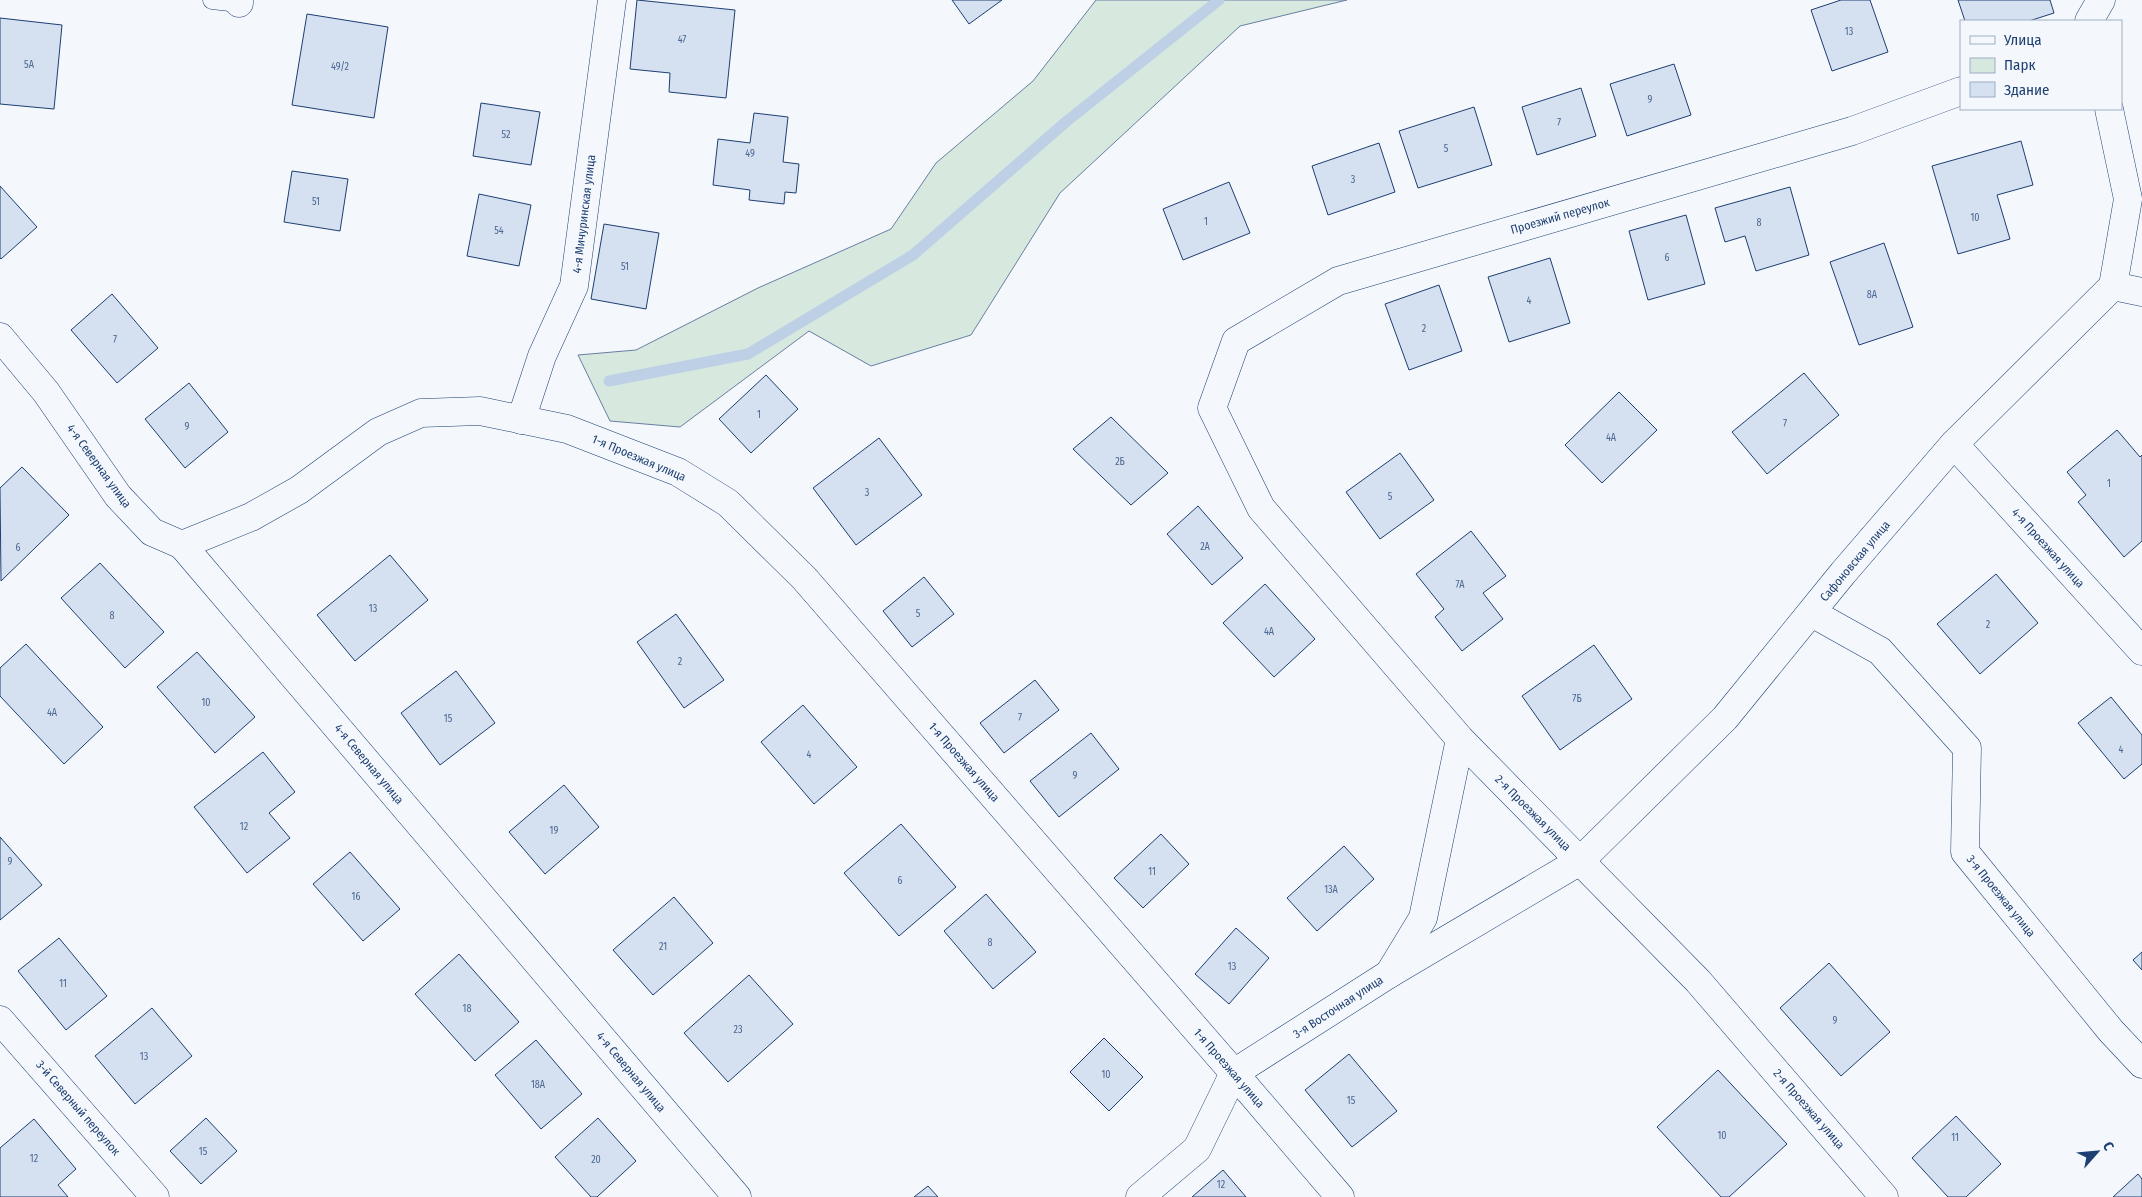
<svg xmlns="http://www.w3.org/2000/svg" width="2142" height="1197" viewBox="0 0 2142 1197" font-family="'Fira Sans Condensed',sans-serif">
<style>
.green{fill:#d7e8df;stroke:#687fa3}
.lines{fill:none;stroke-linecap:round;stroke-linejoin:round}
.stream{stroke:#bed0e5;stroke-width:11}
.building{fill:#d5e0f0;stroke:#1d3f73}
.lane-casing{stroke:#1d3f73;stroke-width:19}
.street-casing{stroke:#1d3f73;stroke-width:29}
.secondary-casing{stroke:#1d3f73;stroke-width:29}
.lane{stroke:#f4f7fb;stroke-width:18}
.street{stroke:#f4f7fb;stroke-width:28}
.secondary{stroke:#f4f7fb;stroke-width:28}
.labels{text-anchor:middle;stroke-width:4;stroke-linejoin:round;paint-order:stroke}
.number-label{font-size:10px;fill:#4b6792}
.street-label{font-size:12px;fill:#1d3f73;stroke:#f4f7fb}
</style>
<rect width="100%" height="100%" fill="#f4f7fb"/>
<!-- green -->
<path class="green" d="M1096,0H1347L1240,26L1060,193L971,335L871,366L809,331L680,427L610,421L578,355L636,350L758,288L891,229L936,163L1033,81Z"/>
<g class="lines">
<!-- stream -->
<path class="stream" d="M609,381L748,354L913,255L1067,121L1219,0"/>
</g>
<!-- building -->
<path class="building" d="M637,0L735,10L726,98L669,92L670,73L630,69Z
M952,0H1002L969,24Z
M1841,0H1870L1888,52L1832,71L1811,10Z
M1958,0H2050L2054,13L2029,21H1965Z
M307,14L388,27L374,118L292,105Z
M0,18L62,25L54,109L0,104Z
M1674,64L1691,115L1627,136L1610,84Z
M1581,88L1596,136L1537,155L1522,107Z
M481,103L540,112L531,165L473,156Z
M1474,107L1492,165L1418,188L1399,131Z
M754,113L788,117L783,162L799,164L796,193L785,192L784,204L749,200L750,190L713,185L718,139L750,143Z
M2021,141L2033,185L1997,195L2010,239L1958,254L1932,166Z
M1379,143L1395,192L1328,215L1312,166Z
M292,171L348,179L340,231L284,222Z
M1229,182L1250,233L1183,260L1163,209Z
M0,186L37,227L1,259L0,258Z
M1790,187L1809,255L1756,271L1745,236L1725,242L1715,208Z
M479,194L531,205L519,266L467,256Z
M1686,215L1705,284L1648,300L1629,231Z
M604,224L659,233L646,309L591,299Z
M1884,243L1913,327L1859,345L1830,262Z
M1550,258L1570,323L1509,342L1488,277Z
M1439,285L1462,351L1409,370L1385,304Z
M112,294L158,348L117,383L71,330Z
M1804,373L1839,415L1767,474L1732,432Z
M766,375L798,409L751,453L719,419Z
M189,383L228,432L185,468L145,419Z
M1619,392L1657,430L1602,483L1565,445Z
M1111,417L1168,473L1131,505L1073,449Z
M2117,430L2140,457L2142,455V541L2124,557L2078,502L2086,495L2067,472Z
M879,438L922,495L856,545L813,488Z
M1400,453L1434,500L1380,539L1346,492Z
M22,467L69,515L1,581L0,488Z
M1198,506L1243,558L1212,585L1167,534Z
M1471,531L1506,576L1483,593L1503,619L1462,651L1435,617L1444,609L1416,574Z
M390,555L428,600L355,661L317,615Z
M100,563L164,632L125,668L61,598Z
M1996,574L2038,623L1980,674L1937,624Z
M924,577L954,614L912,647L883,611Z
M1265,584L1315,639L1274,677L1223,623Z
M676,614L724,680L684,708L637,642Z
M26,644L103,727L64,764L0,696V668Z
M1594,645L1632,699L1560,750L1522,696Z
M197,652L255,717L215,753L157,687Z
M456,671L495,723L440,765L401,713Z
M1035,680L1059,710L1004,753L980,723Z
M2111,697L2142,735V764L2124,779L2078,723Z
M803,705L857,767L814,804L761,742Z
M1091,733L1119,769L1059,817L1030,781Z
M263,752L295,792L269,813L290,838L247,873L194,807Z
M564,785L599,827L545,874L509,832Z
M901,824L956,887L899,936L844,873Z
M1161,834L1189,864L1143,908L1114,878Z
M0,837L42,885L0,920Z
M1344,846L1374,879L1317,931L1287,898Z
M350,852L400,909L363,941L313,884Z
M986,894L1036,952L993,989L944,931Z
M674,897L713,943L653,995L613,950Z
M1236,928L1269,958L1229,1004L1195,974Z
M59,938L107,996L66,1030L18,971Z
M2142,952V970L2133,960Z
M459,954L519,1022L475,1061L415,994Z
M1829,963L1890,1032L1841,1076L1780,1008Z
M749,975L793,1024L728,1082L684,1033Z
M152,1008L192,1056L135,1104L95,1056Z
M1104,1038L1143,1077L1109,1111L1070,1072Z
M536,1040L582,1094L541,1129L495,1075Z
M1349,1054L1397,1111L1352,1147L1305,1090Z
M1718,1070L1787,1144L1729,1197H1721L1657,1127Z
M1956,1116L2001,1164L1966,1197H1948L1912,1158Z
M206,1118L237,1151L201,1184L170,1151Z
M598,1118L636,1161L597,1197H591L555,1157Z
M34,1119L76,1169L58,1185L68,1197H0V1148Z
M1223,1170L1246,1197H1192Z
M2138,1174L2142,1179V1197H2113Z
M928,1186L938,1197H914Z"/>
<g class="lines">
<!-- lane casing -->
<g class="lane-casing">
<path id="lane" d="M212,0L239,3"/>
</g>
<!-- street casing -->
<g class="street-casing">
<path id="street" d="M239,3V0
M2089,21L2101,0
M2109,109L2128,199L2113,286
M521,420L542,356L574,286L612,0
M1954,444L2142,651
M182,545L737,1197
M1812,613L1880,651L1967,748L1965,852L2111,1031L2142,1064
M1389,974L1423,918L1460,739
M0,1020L155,1197
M1140,1197L1197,1149L1234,1073L1340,1197
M1884,1197L1698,981L1460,739L1261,508L1212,408L1236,341L1338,281L1852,131L1961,91"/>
</g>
<!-- secondary casing -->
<g class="secondary-casing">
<path id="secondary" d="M0,337L46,392L118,496L152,532L182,545L251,517L299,490L378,432L421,413L480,411L567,429L678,472L728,503L804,578L1234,1073L1389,974L1580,861L1725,718L1843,573L1954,444L2113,286L2142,292"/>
</g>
<!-- lane -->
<use href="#lane" class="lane"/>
<!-- street -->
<use href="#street" class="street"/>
<!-- secondary -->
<use href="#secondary" class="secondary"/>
</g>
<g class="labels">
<!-- number labels -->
<g class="number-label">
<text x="1849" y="35">13</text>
<text x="682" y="43">47</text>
<text x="29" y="68">5А</text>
<text x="340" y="70">49/2</text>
<text x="1650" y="103">9</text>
<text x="1559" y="126">7</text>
<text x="506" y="138">52</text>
<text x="1446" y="152">5</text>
<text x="750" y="157">49</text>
<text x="1353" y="183">3</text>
<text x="316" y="205">51</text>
<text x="1975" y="221">10</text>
<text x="1206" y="225">1</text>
<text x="1759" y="226">8</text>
<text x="499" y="234">54</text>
<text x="1667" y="261">6</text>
<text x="625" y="270">51</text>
<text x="1872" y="298">8А</text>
<text x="1529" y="304">4</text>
<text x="1424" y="332">2</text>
<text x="115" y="343">7</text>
<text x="759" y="418">1</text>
<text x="1785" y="427">7</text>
<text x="187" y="430">9</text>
<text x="1611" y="441">4А</text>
<text x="1120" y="465">2Б</text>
<text x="2109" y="487">1</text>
<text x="867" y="496">3</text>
<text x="1390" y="500">5</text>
<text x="1205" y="550">2А</text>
<text x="18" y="551">6</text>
<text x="1460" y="588">7А</text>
<text x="373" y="612">13</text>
<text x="918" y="617">5</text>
<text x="112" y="619">8</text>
<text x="1988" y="628">2</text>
<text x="1269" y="635">4А</text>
<text x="680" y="665">2</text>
<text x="1577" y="702">7Б</text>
<text x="206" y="706">10</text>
<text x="52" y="716">4А</text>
<text x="1020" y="721">7</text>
<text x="448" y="722">15</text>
<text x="2121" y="753">4</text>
<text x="809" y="758">4</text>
<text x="1075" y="779">9</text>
<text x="244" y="830">12</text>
<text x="554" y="834">19</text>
<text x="10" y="865">9</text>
<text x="1152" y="875">11</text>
<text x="900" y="884">6</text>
<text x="1331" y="893">13А</text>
<text x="356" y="900">16</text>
<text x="990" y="946">8</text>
<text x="663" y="950">21</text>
<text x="1232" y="970">13</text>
<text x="63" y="987">11</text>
<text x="467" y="1012">18</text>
<text x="1835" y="1024">9</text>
<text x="738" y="1033">23</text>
<text x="144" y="1060">13</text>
<text x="1106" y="1078">10</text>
<text x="538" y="1088">18А</text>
<text x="1351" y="1104">15</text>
<text x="1722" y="1139">10</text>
<text x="1955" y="1141">11</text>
<text x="203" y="1155">15</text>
<text x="34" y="1162">12</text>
<text x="596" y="1163">20</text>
<text x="1221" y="1188">12</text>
</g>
<!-- street labels -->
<g class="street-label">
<text transform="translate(584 214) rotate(-83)" y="4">4-я Мичуринская улица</text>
<text transform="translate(1560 216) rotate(-16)" y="4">Проезжий переулок</text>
<text transform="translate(639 458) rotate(23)" y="4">1-я Проезжая улица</text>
<text transform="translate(99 466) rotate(54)" y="4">4-я Северная улица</text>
<text transform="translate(2048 548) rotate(48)" y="4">4-я Проезжая улица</text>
<text transform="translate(1855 561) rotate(-50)" y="4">Сафоновская улица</text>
<text transform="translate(964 762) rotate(49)" y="4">1-я Проезжая улица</text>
<text transform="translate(369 764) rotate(50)" y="4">4-я Северная улица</text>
<text transform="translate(1533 813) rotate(45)" y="4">2-я Проезжая улица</text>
<text transform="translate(2001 896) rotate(51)" y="4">3-я Проезжая улица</text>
<text transform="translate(1338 1007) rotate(-33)" y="4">3-я Восточная улица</text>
<text transform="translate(1229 1068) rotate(49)" y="4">1-я Проезжая улица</text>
<text transform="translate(631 1072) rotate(50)" y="4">4-я Северная улица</text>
<text transform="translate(78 1108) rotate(49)" y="4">3-й Северный переулок</text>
<text transform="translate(1809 1109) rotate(49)" y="4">2-я Проезжая улица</text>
</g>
</g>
<!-- legend -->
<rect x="1960" y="20" width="162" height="90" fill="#f4f7fb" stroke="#9eadc5"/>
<rect x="1970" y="36" width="25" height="8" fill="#f4f7fb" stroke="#9eadc5"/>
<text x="2004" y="45" font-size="15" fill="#1d3f73">Улица</text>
<rect x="1970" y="58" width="25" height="15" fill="#d7e8df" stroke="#9eadc5"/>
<text x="2004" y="70" font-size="15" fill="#1d3f73">Парк</text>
<rect x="1970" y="82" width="25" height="15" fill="#d5e0f0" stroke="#9eadc5"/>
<text x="2004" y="95" font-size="15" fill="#1d3f73">Здание</text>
<!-- north arrow -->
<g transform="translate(2097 1152) rotate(63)" stroke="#f4f7fb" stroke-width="4" paint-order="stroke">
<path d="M0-4L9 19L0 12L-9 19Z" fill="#1d3f73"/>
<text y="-8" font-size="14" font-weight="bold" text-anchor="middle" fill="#1d3f73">С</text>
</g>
</svg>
